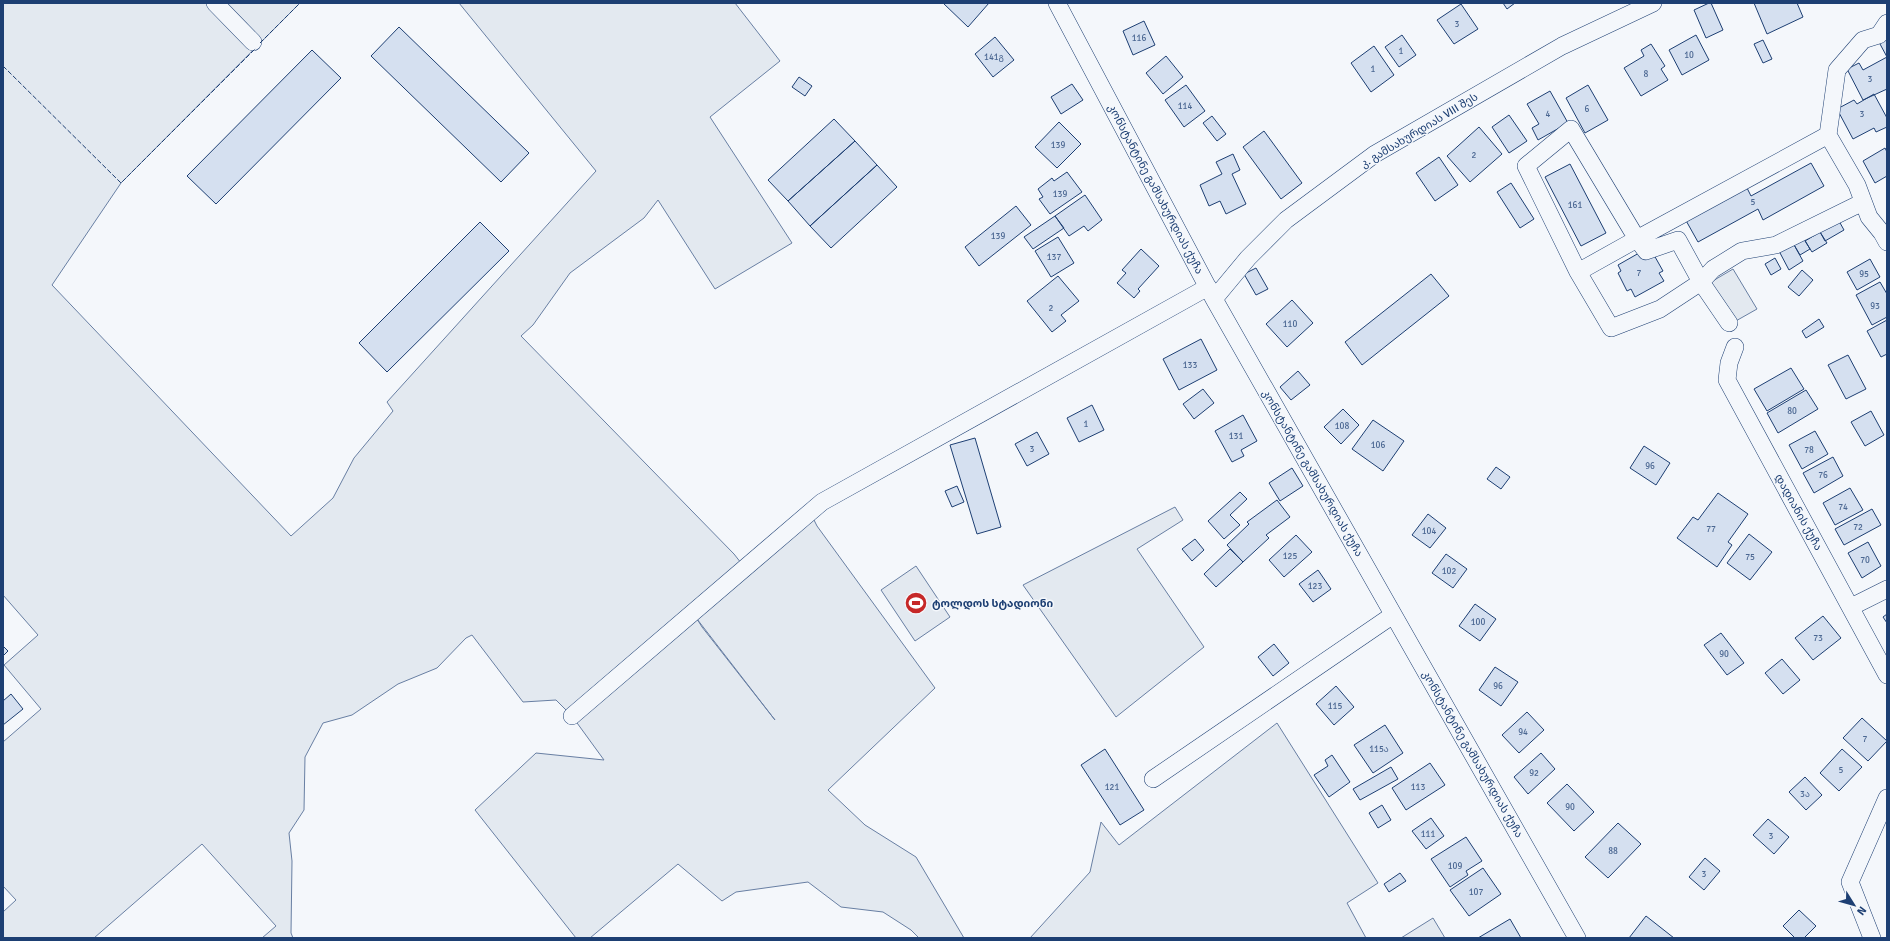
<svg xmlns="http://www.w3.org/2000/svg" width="1890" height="941" viewBox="0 0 1890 941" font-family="Signika,'Noto Sans Georgian',sans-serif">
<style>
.green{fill:#e3e9f0;stroke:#687fa3;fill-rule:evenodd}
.building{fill:#d5e0f0;stroke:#1d3f73}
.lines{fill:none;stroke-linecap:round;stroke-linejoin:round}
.minor-casing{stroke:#1d3f73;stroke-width:18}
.minor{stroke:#f4f7fb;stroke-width:17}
.fence{stroke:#1d3f73;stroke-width:1;stroke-dasharray:5 2;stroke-linecap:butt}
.labels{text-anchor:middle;stroke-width:3;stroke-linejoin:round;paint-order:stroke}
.number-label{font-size:9px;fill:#4b6792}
.street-label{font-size:11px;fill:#1d3f73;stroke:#f4f7fb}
.poi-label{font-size:11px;font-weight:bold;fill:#1d3f73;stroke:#f4f7fb;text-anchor:start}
</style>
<rect width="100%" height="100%" fill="#f4f7fb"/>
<!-- green -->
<path class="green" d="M3,3H300L121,183L52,285L291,536L333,498L354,458L393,411L387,402L596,171L459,3H735L780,61L710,117L792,243L715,289L658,200L644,218L570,273L533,325L521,336L734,554L745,568L810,512L817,526L935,688L828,790L865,825L916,857L964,938H919L911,930L883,912L841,907L808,882L736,892L722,901L678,864L590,938H576L475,810L536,753L604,760L572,716L556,700L523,702L472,635L466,638L437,668L398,684L352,715L323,723L305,757L304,810L289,833L292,861L291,933L293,938H262L276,926L202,844L94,938H3V912L16,900L3,886V742L41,709L4,665L38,635L3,595ZM697,619L775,720L702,627Z
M1733,269L1757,309L1734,322L1711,282Z
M1175,507L1183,520L1137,549L1204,647L1116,717L1023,585Z
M916,566L950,617L915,641L881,590Z
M1277,723L1378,883L1347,903L1366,938H1030L1090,872L1101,822L1119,845Z
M1433,918L1445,938H1401Z"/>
<!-- building -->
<path class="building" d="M943,3H989L968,27Z
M1503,3H1515L1507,9Z
M1709,3H1711L1723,30L1706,38L1694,10Z
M1754,3H1797L1803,17L1767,34Z
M1461,4L1478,29L1454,44L1437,20Z
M1144,21L1155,45L1133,55L1123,31Z
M1887,24V57L1873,31Z
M399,27L529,153L501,182L371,56Z
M1402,35L1416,55L1399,67L1385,47Z
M1696,35L1709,60L1682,75L1669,50Z
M995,37L1014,60L993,77L975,54Z
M1763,40L1772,59L1763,63L1754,44Z
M1651,44L1665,66L1661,69L1668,80L1641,96L1624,68L1644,56L1641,50Z
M1374,46L1394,75L1371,92L1351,63Z
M312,50L341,78L216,204L187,176Z
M1166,56L1183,77L1163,94L1146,73Z
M1887,57V89L1863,100L1847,69L1859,63L1863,70Z
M799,77L812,86L805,96L792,87Z
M1072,84L1083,100L1061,114L1051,97Z
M1186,85L1205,111L1184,127L1165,100Z
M1588,85L1608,120L1585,133L1566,98Z
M1550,91L1568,123L1538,140L1532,128L1539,124L1527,104Z
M1874,94L1887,118V127L1876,132L1874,128L1853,139L1837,109L1854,100L1857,104Z
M1509,115L1527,141L1509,153L1492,127Z
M1212,116L1226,134L1217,141L1203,123Z
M834,119L855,141L788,201L768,180Z
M1059,122L1081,144L1057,168L1035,147Z
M1479,127L1502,154L1470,182L1447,156Z
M1264,131L1302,183L1281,199L1243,147Z
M855,141L877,165L810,226L788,201Z
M1885,148L1887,152V176L1875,183L1863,161Z
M1233,154L1240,170L1232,174L1246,204L1226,214L1220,201L1209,206L1200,185L1222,174L1216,162Z
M1439,157L1458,185L1435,201L1416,173Z
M1811,163L1824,186L1763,220L1758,209L1698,242L1684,217L1745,184L1751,196Z
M1570,164L1606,233L1581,246L1545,177Z
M877,165L897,187L831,248L810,226Z
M1067,172L1082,192L1050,214L1039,199L1043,197L1038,189L1052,178L1054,181Z
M1511,183L1534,219L1520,228L1497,192Z
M1085,195L1102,220L1088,231L1084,226L1069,236L1055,216Z
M1016,206L1031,225L979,266L965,247Z
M1055,216L1064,228L1033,249L1024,237Z
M1839,221L1844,230L1825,241L1820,232Z
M480,222L509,251L387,372L359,343Z
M1820,232L1827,243L1812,252L1805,241Z
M1058,237L1074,263L1051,277L1035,251Z
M1803,237L1810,249L1800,255L1793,243Z
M1793,243L1803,261L1789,270L1779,251Z
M1141,249L1159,266L1138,289L1140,291L1134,298L1117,283L1126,273L1122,270Z
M1646,249L1654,255L1663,271L1659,273L1664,281L1635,297L1631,289L1627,291L1618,273L1621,271L1618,265Z
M1775,258L1781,269L1771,275L1765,264Z
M1870,259L1880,277L1857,290L1847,272Z
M1256,268L1268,289L1256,295L1244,274Z
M1802,270L1813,280L1799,296L1788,287Z
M1431,274L1449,296L1362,365L1345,342Z
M1058,276L1079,301L1061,315L1066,321L1052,332L1027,301Z
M1880,282L1887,294V317L1872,325L1856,295Z
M1292,300L1313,323L1287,347L1266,324Z
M1819,319L1824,327L1806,338L1802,331Z
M1887,320V354L1881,357L1867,331Z
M1201,339L1217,370L1179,390L1163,359Z
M1848,355L1866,389L1846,399L1828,365Z
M1791,368L1804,389L1767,411L1754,389Z
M1298,371L1310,385L1291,400L1280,387Z
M1203,389L1214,403L1194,419L1183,404Z
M1806,390L1818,409L1778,433L1767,413Z
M1092,405L1104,430L1079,442L1067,418Z
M1343,409L1359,425L1341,444L1324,427Z
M1871,411L1884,435L1865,446L1851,422Z
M1243,415L1257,441L1241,450L1244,456L1232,462L1215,431Z
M1373,420L1404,441L1383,471L1352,449Z
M1815,431L1828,454L1802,469L1789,445Z
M1037,432L1049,454L1027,466L1015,444Z
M975,438L1001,527L977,534L950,445Z
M1644,446L1670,463L1656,485L1630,468Z
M1833,457L1843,476L1814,493L1803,473Z
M1496,467L1510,477L1501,489L1487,479Z
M1292,468L1303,486L1280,501L1269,483Z
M957,486L964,502L952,507L945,491Z
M1850,488L1863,510L1835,525L1823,503Z
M1240,492L1247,499L1230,515L1240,525L1224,539L1208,521Z
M1718,493L1748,514L1728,542L1732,545L1717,567L1677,538L1693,517L1698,520Z
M1277,500L1290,517L1266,535L1269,538L1243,562L1227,545L1249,524L1247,522Z
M1872,509L1881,525L1844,545L1835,529Z
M1428,514L1446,528L1430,548L1412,535Z
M1749,534L1772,552L1750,580L1727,563Z
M1296,535L1312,552L1284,577L1269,560Z
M1195,539L1204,550L1192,561L1182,549Z
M1868,542L1881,566L1862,578L1848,553Z
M1230,549L1243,562L1216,587L1204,574Z
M1446,554L1467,569L1453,588L1432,573Z
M1318,570L1331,589L1313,602L1299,584Z
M1475,604L1496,619L1480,641L1459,626Z
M1887,614V623L1883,617Z
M1823,616L1841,638L1813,660L1795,638Z
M1721,633L1744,663L1727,675L1704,645Z
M1274,644L1289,663L1273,676L1258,657Z
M3,646L8,651L3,656Z
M1782,659L1800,680L1783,694L1765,673Z
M1495,667L1518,682L1501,706L1479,690Z
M1336,686L1354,707L1334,725L1316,704Z
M11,694L23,709L3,725V701Z
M1527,712L1544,730L1519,753L1502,735Z
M1862,718L1887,741L1868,761L1843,738Z
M1385,725L1403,753L1373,773L1354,745Z
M1105,749L1144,810L1120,825L1081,765Z
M1842,749L1862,767L1839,791L1820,773Z
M1541,753L1555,769L1528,794L1514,777Z
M1332,755L1350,782L1329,797L1314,775L1328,766L1325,760Z
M1430,763L1445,785L1406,810L1392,788Z
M1391,767L1398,779L1360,800L1353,789Z
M1805,777L1822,795L1806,810L1789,792Z
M1567,784L1594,812L1574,831L1547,803Z
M1382,805L1391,820L1378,828L1369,813Z
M1431,818L1444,836L1426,849L1412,831Z
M1768,819L1789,837L1774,854L1753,835Z
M1618,823L1641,844L1608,878L1585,857Z
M1466,837L1482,861L1466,871L1468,875L1450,887L1431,859Z
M1705,858L1720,871L1704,890L1689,877Z
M1483,868L1501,894L1469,916L1450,890Z
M1400,873L1406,881L1389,892L1384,884Z
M1799,910L1816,926L1804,938H1795L1783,926Z
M1646,916L1674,938H1629Z
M1510,919L1521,938H1478Z"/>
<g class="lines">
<!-- minor casing -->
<g class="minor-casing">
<path id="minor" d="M215,3L253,42
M1057,3L1214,299L1577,938
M1828,135L1857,185L1869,217L1882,233L1887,242
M1578,272L1611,328L1660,309L1701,282L1713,269L1742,251L1776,245L1863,202
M1214,299L1248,258L1286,220L1375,154L1562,46L1653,3
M1729,323L1701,282L1678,240L1646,251L1637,239L1578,272L1526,166L1571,129L1637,239L1828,135L1837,70L1863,40L1879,35L1887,23
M1735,347L1729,363L1727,380L1887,675
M1851,607L1887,589
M572,716L822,502L1208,287
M1153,779L1393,615
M1872,938L1850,882L1887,798"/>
</g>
<!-- minor -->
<use href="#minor" class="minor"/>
<!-- fence -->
<path class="fence" d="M260,43L300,3
M3,66L121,183L256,48"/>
</g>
<!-- icons -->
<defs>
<g id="stadium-disc" transform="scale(1.15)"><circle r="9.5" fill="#c62828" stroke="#f4f7fb"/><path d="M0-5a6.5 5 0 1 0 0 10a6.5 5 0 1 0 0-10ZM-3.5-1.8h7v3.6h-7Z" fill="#fff"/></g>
</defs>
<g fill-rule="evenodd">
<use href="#stadium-disc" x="916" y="603"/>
</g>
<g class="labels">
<!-- number labels -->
<g class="number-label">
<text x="1457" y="27">3</text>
<text x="1139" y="41">116</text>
<text x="1401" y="54">1</text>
<text x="1689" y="58">10</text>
<text x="994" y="60">141გ</text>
<text x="1373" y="72">1</text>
<text x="1646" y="77">8</text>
<text x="1870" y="82">3</text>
<text x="1185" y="109">114</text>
<text x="1587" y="112">6</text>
<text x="1548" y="117">4</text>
<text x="1862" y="117">3</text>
<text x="1058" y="148">139</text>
<text x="1474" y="158">2</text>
<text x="1060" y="197">139</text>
<text x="1753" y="205">5</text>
<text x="1575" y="208">161</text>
<text x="998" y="239">139</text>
<text x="1054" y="260">137</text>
<text x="1639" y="276">7</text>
<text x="1864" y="277">95</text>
<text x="1875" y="309">93</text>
<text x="1051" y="311">2</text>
<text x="1290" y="327">110</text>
<text x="1190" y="368">133</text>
<text x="1792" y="414">80</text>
<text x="1086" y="427">1</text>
<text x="1342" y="429">108</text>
<text x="1236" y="439">131</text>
<text x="1378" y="448">106</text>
<text x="1032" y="452">3</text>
<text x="1809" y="453">78</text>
<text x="1650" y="469">96</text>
<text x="1823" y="478">76</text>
<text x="1843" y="510">74</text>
<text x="1858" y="530">72</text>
<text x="1711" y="532">77</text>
<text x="1429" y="534">104</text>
<text x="1290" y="559">125</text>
<text x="1750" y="560">75</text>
<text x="1865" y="563">70</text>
<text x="1449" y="574">102</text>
<text x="1315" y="589">123</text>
<text x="1478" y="625">100</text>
<text x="1818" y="641">73</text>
<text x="1724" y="657">90</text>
<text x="1498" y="689">96</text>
<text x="1335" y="709">115</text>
<text x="1523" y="735">94</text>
<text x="1865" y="742">7</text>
<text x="1379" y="752">115ა</text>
<text x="1841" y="773">5</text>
<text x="1534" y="776">92</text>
<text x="1112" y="790">121</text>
<text x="1418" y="790">113</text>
<text x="1805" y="797">3ა</text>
<text x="1570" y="810">90</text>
<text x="1428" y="837">111</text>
<text x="1771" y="839">3</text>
<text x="1613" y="854">88</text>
<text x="1455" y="869">109</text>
<text x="1704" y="877">3</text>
<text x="1476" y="895">107</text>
</g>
<!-- street labels -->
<g class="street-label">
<text transform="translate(1419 130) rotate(-31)" y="4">კ. გამსახურდიას VIII შეს</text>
<text transform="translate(1156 189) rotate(62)" y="4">კონსტანტინე გამსახურდიას ქუჩა</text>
<text transform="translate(1313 473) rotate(60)" y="4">კონსტანტინე გამსახურდიას ქუჩა</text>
<text transform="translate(1799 512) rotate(61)" y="4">დადიანის ქუჩა</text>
<text transform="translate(1473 754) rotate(60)" y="4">კონსტანტინე გამსახურდიას ქუჩა</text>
</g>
<!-- poi labels -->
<g class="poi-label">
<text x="932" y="607">ტოლდოს სტადიონი</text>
</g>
</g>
<!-- border -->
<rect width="1890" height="941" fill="none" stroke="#1d3f73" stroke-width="8"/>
<!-- north arrow -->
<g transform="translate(1854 905) rotate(127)" stroke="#f4f7fb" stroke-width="3" paint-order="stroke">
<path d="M0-3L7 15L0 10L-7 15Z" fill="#1d3f73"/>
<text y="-6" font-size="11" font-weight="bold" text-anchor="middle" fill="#1d3f73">N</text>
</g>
</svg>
